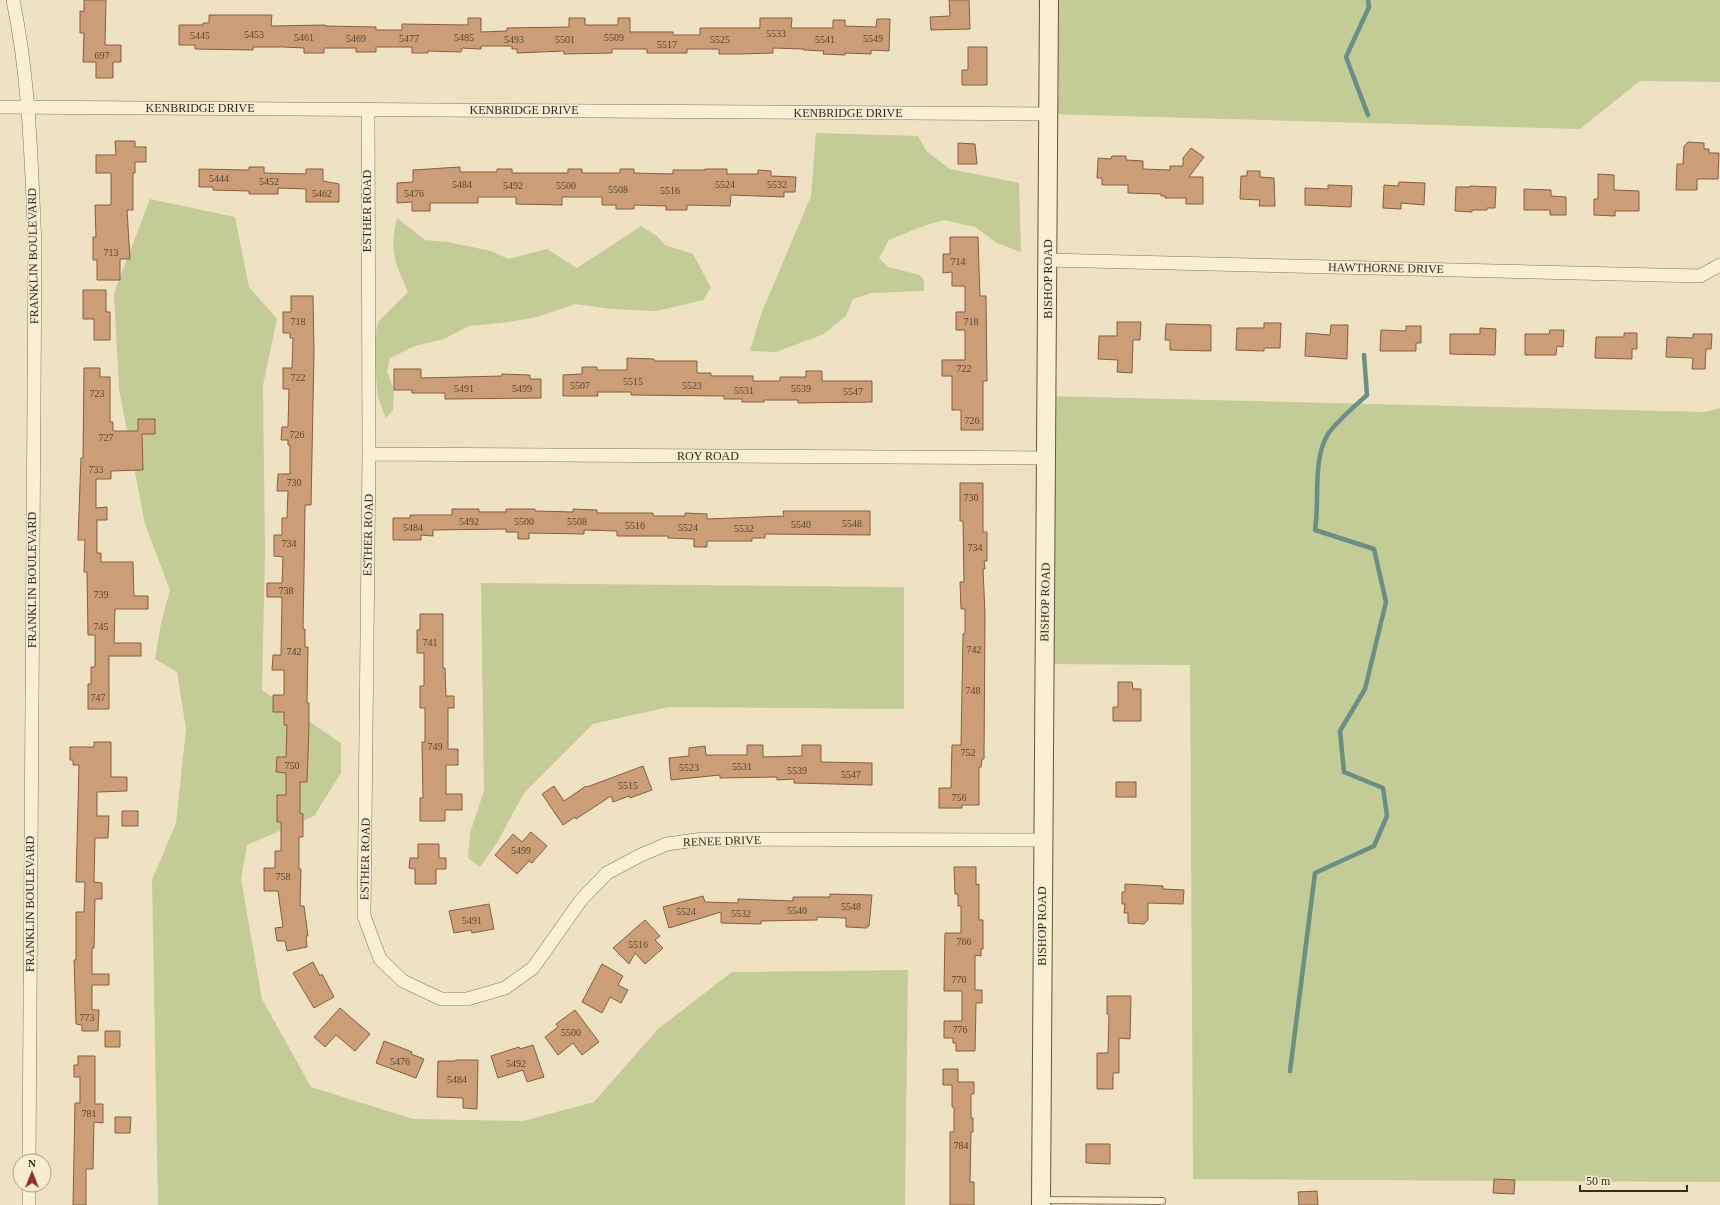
<svg xmlns="http://www.w3.org/2000/svg" width="1720" height="1205" viewBox="0 0 1720 1205" font-family="Georgia,serif">
<style>
.green{fill:#c3cc96}
.lines{fill:none;stroke-linecap:round;stroke-linejoin:round}
.stream{stroke:#6b8e87;stroke-width:4.5}
.building{fill:#cc9e77;stroke:#875e3f}
.lane-casing{stroke:#887459;stroke-width:8}
.street-casing{stroke:#887459;stroke-width:14}
.secondary-casing{stroke:#69553c;stroke-width:20}
.lane{stroke:#f9efd5;stroke-width:6}
.street{stroke:#f9efd5;stroke-width:13}
.secondary{stroke:#f9efd5;stroke-width:18}
.labels{text-anchor:middle;stroke-width:3;stroke-linejoin:round;paint-order:stroke}
.number-label{font-size:10px;fill:#5c4834}
.street-label{font-size:12px;fill:#372b1d;stroke:#f5ecd1}
</style>
<rect width="100%" height="100%" fill="#eee2c2"/>
<!-- green -->
<path class="green" d="M1049,0H1720V82L1640,81L1580,129L1049,114Z
M816,133L918,136L926,151L950,169L1019,183L1021,252L997,243L975,227L944,220L923,226L889,240L879,258L888,267L920,275L924,281V291L872,293L853,299L846,316L824,334L776,352L750,351L761,314L811,196Z
M150,199L235,217L249,287L277,319L263,385L265,553L262,690L341,743V773L314,816L247,845L241,879L262,999L311,1087L413,1119L523,1121L594,1102L658,1029L732,972L908,970L905,1205H158L152,880L176,823L186,729L177,672L155,659L161,623L170,590L145,524L119,389L114,293Z
M397,218L425,240L448,242L491,251L508,259L547,249L577,268L641,226L657,236L665,245L693,254L711,288L703,300L657,311L612,309L575,304L537,317L509,322L469,326L444,339L415,346L390,358L387,371L394,390L393,410L386,418L378,398L373,346L378,322L408,292C395,263 389,251 397,218Z
M1047,396L1705,412L1720,408V1182L1193,1179L1190,665L1044,664Z
M481,583L904,587V709L669,707L593,724L524,793L498,841L480,867L468,858L470,833L484,791Z"/>
<g class="lines">
<!-- stream -->
<path class="stream" d="M1368,0L1369,7L1346,57L1368,115
M1290,1071L1315,873L1374,846L1387,816L1383,788L1344,772L1340,731L1365,689L1386,602L1374,549L1315,530C1320,500 1312,460 1328,434C1336,422 1356,405 1367,395L1364,355"/>
</g>
<!-- building -->
<path class="building" d="M84,0H106L105,45H121V62H113V78H96V62H83L84,33H80V11L84,12Z
M949,0H969L970,29L931,30L930,17L950,16Z
M209,15H272L271,26L325,25V26L376,27V30H402V24L468,25V18H481V32L507,31V28L569,27V18H585V25H618V18H630V32H673V35H700V28H760V18H792L791,28H833V20H845V26L876,27L877,19H890L889,51L871,50V54L845,53V55L823,54L824,51L804,50V49L773,48V53L740,54H719V49H687V53H647V49H612V53L564,54V51L517,53V49H512V46H481V49L462,48L461,52L428,51V53H412V47H376V52H356V48H324V53H304V48L283,47H253V50L195,49V45H179V25H203V23H209Z
M968,47H987V85H962V70H968Z
M115,141H135V147H146V162H135V173H133V210H127L130,259H120V280H97V260H93V237H96L95,205H111V173H96V155H116Z
M1688,142L1704,143V149H1709V153H1719L1718,179H1697V190H1676L1677,164H1683L1684,146Z
M958,143L975,144L977,164H958Z
M1191,148L1204,157L1189,177H1203V204H1186V198H1165V196H1161V194L1128,193V185H1102V178H1097L1098,158L1111,159L1112,156H1126V160L1143,161V169L1170,170V166H1183V158Z
M249,167H264V173L306,174V169H323V181L339,184V202H306V189L278,188V194H249V191L213,190V187H199V169L249,170Z
M460,167V172H497V169H512V173H568V169H582V173H620V169H634V173L673,174V170H705V169H727V174H758V170L771,171V176L796,177L795,192H784V197L731,195L730,206L687,205V210H666V206L634,205V209H616V205H602V197H562V205L516,204V197H478V203H430V211H412V202L397,203V183L413,182V170Z
M1247,171H1260V177L1274,178L1275,206H1259L1260,200L1240,199L1241,176H1247Z
M1598,174L1614,175V190L1639,191V211H1615V216L1594,215V199H1598Z
M1399,182L1425,183L1424,205L1401,203V209L1383,208L1384,185L1398,186Z
M1328,185L1352,186L1351,207L1305,205V188L1328,189Z
M1470,186L1496,187L1495,208H1487V210H1472V212L1455,211L1456,187H1470Z
M1524,189L1551,190V196L1566,197V215H1550V210H1524Z
M950,237H978L980,296H986L987,381H983V430H961V410H952V376H942V360H965V330H956V312H965V286H952V272L943,273V254H950Z
M83,290H106V312H110V340H94V319H83Z
M291,296H313L314,352L311,505H305L304,573L303,629H305V647H308L307,703H309V726L307,782H300V813L303,814V837H299V869H301L300,906H304L308,936H306L307,947L287,951L285,941H277L275,928L283,927L278,891H264V868H275V851H281V822H277V795H286V773L276,772L277,757H286L287,725H284V712H273V695H284V670H272L273,655H281L282,597H267V583H282L283,557L274,556V535H282V518H287L288,491H277L278,474H290V445H288V440H281L282,427H288L289,389H283V368H292L293,338H290V333H283V312H291Z
M1117,322H1141L1140,340H1133L1132,373L1117,372L1118,360L1098,359L1099,336H1117Z
M1264,323H1281L1280,348H1264V351L1236,350L1237,328H1264Z
M1166,324L1211,325V351L1170,350V340H1165Z
M1331,325H1348L1347,359L1305,356L1306,333L1330,335Z
M1406,326H1421V343H1416V351H1380L1381,330L1406,331Z
M1480,328L1496,329L1495,355L1450,354V334H1480Z
M1550,330H1564L1563,347L1557,346L1556,355H1525V334H1549Z
M1624,333H1637V349H1632V359L1595,358L1596,337H1624Z
M1693,334H1712L1711,349H1706L1705,369H1692L1693,358L1666,357L1667,337L1693,338Z
M627,358L654,359V361H697V373H711V376H753V381H780V377H806V371H822V381H872V402L798,403V400H764V402H742V399H724V396L631,395V392H597L598,396H563V375L582,374V367H597V370H627Z
M84,368H100V377H110V422H113V431H138V419H155V434H142L143,470L111,471V479H96V508L107,507V520H97V553H101V562H133L134,596H148V609H115L114,643H141V656H109V709H88V684H91V667H95V635H88L87,572H84L85,540H78L81,458H83Z
M394,369H421V378L502,376V374L530,375V379H541V398L445,399V393H412V390H394Z
M960,483H983V532H987V561H984L985,569H983L985,614L984,759H982L981,767H979V805H962V808H939V788H951L952,745H961L963,634L965,633V609H961L960,582H964L963,521H960Z
M452,509H479V512H506V509H535V511L573,512V509L597,510V513H653V516H685V513L707,514V519L784,516L783,511H870V535L765,534V538H752V541H707V547H694V539L668,538V536H617V531L584,530V534L529,533V539H518V532H506V529L433,530V536L421,535V540H393V518H410V515H452Z
M420,614H443V668H445L446,696H454V708H448V749H458V765H446V794H462V810H445V821H420V798H423L422,742H425V708H420V686H424V653H417V630H420Z
M1118,682H1132L1133,689H1141V721H1113V707H1118Z
M94,742H111V777H127V791L97,792V816H109L108,838H95L94,882L102,883V899H95L94,948H92V974H109V985H92V1010H99L98,1031H82V1025L76,1024L74,960H76V912H84L85,882H76L79,765H73V760H70V747H94Z
M747,745H763V757L802,756V745H821V762L872,763V785L794,783V779L777,780V777L720,778V775L671,780L669,758L689,756V748L705,746L706,755H747Z
M643,766L652,790L630,798L629,796L613,802L611,796L576,819L575,817L563,825L542,794L554,786L564,801L586,786L587,787Z
M1116,782H1136V797H1116Z
M122,811H138V826H122Z
M531,832L547,846L532,863L529,861L517,874L495,855L513,834L522,842Z
M418,844H439V858H446V869H436V884H415V869L409,868L410,858H418Z
M954,867H976V885L979,884V920H983V949H981V956L975,955V990H982V1003H976L975,1051H956V1043H953V1038H944V1021H962V991H944L945,933H961V906H958V894H955Z
M1125,884L1163,886V889L1184,890L1183,904L1148,903V920L1144,924L1128,923V913H1124L1125,904H1122V892H1125Z
M830,894L872,895L869,926H867V928L846,927V918L817,917V920L761,921V924L721,923V912L669,928L663,907L703,896L705,902L738,903V899L793,901V897H830Z
M489,904L494,929L472,933L471,930L454,933L449,911Z
M645,920L660,936L655,940L663,948L645,964L635,953L629,964L613,948Z
M313,962L320,976L322,974L334,997L314,1008L293,973Z
M602,964L623,976L618,985L628,990L621,1003L610,997L602,1013L582,1002Z
M1107,996H1131L1130,1039L1119,1038V1073H1113V1089H1097V1053H1108L1109,1015L1107,1014Z
M340,1008L370,1034L355,1051L336,1035L325,1047L314,1037Z
M575,1010L599,1042L582,1055L573,1043L558,1055L545,1037L558,1027L556,1024Z
M105,1031H120V1047H105Z
M384,1041L412,1052L411,1054L424,1059L416,1078L376,1063Z
M533,1045L544,1077L527,1082L523,1070L498,1078L491,1056L519,1047L520,1049Z
M78,1056H95V1104H103V1123L94,1122L93,1169H86V1205H73L75,1103H80V1077H74V1065H78Z
M456,1060H478L477,1109L463,1108V1098L437,1097L438,1061H455Z
M943,1069H958V1082H974V1094H971V1118H973V1132H971L970,1182H974V1205H950V1132H954V1107H952V1085H943Z
M115,1117H131L130,1133H115Z
M1086,1144H1110V1164L1086,1163Z
M1494,1179L1515,1180L1514,1194L1493,1193Z
M1317,1191L1318,1205H1299L1298,1192Z"/>
<g class="lines">
<!-- lane casing -->
<g class="lane-casing">
<path id="lane" d="M1043,1200L1162,1201"/>
</g>
<!-- street casing -->
<g class="street-casing">
<path id="street" d="M13,0C30,82 31,161 35,245L29,1161
M0,107L1049,114
M368,109L369,454L364,916L380,959L403,981L441,999H467L505,988L533,968L581,900L607,873L641,855L667,844L703,839L1042,840
M1048,260L1700,276L1720,265
M369,454L1047,458
M29,1185V1205"/>
</g>
<!-- secondary casing -->
<g class="secondary-casing">
<path id="secondary" d="M1041,1205L1049,0"/>
</g>
<!-- lane -->
<use href="#lane" class="lane"/>
<!-- street -->
<use href="#street" class="street"/>
<!-- secondary -->
<use href="#secondary" class="secondary"/>
</g>
<g class="labels">
<!-- number labels -->
<g class="number-label">
<text x="776" y="37">5533</text>
<text x="254" y="38">5453</text>
<text x="200" y="39">5445</text>
<text x="304" y="41">5461</text>
<text x="464" y="41">5485</text>
<text x="614" y="41">5509</text>
<text x="356" y="42">5469</text>
<text x="409" y="42">5477</text>
<text x="873" y="42">5549</text>
<text x="514" y="43">5493</text>
<text x="565" y="43">5501</text>
<text x="720" y="43">5525</text>
<text x="825" y="43">5541</text>
<text x="667" y="48">5517</text>
<text x="102" y="59">697</text>
<text x="219" y="182">5444</text>
<text x="269" y="185">5452</text>
<text x="462" y="188">5484</text>
<text x="725" y="188">5524</text>
<text x="777" y="188">5532</text>
<text x="513" y="189">5492</text>
<text x="566" y="189">5500</text>
<text x="618" y="193">5508</text>
<text x="670" y="194">5516</text>
<text x="322" y="197">5462</text>
<text x="414" y="197">5476</text>
<text x="111" y="256">713</text>
<text x="958" y="265">714</text>
<text x="298" y="325">718</text>
<text x="971" y="325">718</text>
<text x="964" y="372">722</text>
<text x="298" y="381">722</text>
<text x="633" y="385">5515</text>
<text x="580" y="389">5507</text>
<text x="692" y="389">5523</text>
<text x="464" y="392">5491</text>
<text x="522" y="392">5499</text>
<text x="801" y="392">5539</text>
<text x="744" y="394">5531</text>
<text x="853" y="395">5547</text>
<text x="97" y="397">723</text>
<text x="972" y="424">726</text>
<text x="297" y="438">726</text>
<text x="106" y="441">727</text>
<text x="96" y="473">733</text>
<text x="294" y="486">730</text>
<text x="971" y="501">730</text>
<text x="469" y="525">5492</text>
<text x="524" y="525">5500</text>
<text x="577" y="525">5508</text>
<text x="852" y="527">5548</text>
<text x="801" y="528">5540</text>
<text x="635" y="529">5516</text>
<text x="413" y="531">5484</text>
<text x="688" y="531">5524</text>
<text x="744" y="532">5532</text>
<text x="289" y="547">734</text>
<text x="975" y="551">734</text>
<text x="286" y="594">738</text>
<text x="101" y="598">739</text>
<text x="101" y="630">745</text>
<text x="430" y="646">741</text>
<text x="974" y="653">742</text>
<text x="294" y="655">742</text>
<text x="973" y="694">748</text>
<text x="98" y="701">747</text>
<text x="435" y="750">749</text>
<text x="968" y="756">752</text>
<text x="292" y="769">750</text>
<text x="742" y="770">5531</text>
<text x="689" y="771">5523</text>
<text x="797" y="774">5539</text>
<text x="851" y="778">5547</text>
<text x="628" y="789">5515</text>
<text x="959" y="801">756</text>
<text x="521" y="854">5499</text>
<text x="283" y="880">758</text>
<text x="851" y="910">5548</text>
<text x="797" y="914">5540</text>
<text x="686" y="915">5524</text>
<text x="741" y="917">5532</text>
<text x="472" y="924">5491</text>
<text x="964" y="945">766</text>
<text x="638" y="948">5516</text>
<text x="959" y="983">770</text>
<text x="87" y="1021">773</text>
<text x="960" y="1033">776</text>
<text x="571" y="1036">5500</text>
<text x="400" y="1065">5476</text>
<text x="516" y="1067">5492</text>
<text x="457" y="1083">5484</text>
<text x="89" y="1117">781</text>
<text x="961" y="1149">784</text>
</g>
<!-- street labels -->
<g class="street-label">
<text x="200" y="112">KENBRIDGE DRIVE</text>
<text x="524" y="114">KENBRIDGE DRIVE</text>
<text x="848" y="117">KENBRIDGE DRIVE</text>
<text transform="translate(367 211) rotate(-90)" y="4">ESTHER ROAD</text>
<text transform="translate(33 256) rotate(-91)" y="4">FRANKLIN BOULEVARD</text>
<text transform="translate(1386 268) rotate(1)" y="4">HAWTHORNE DRIVE</text>
<text transform="translate(1048 279) rotate(-90)" y="4">BISHOP ROAD</text>
<text x="708" y="460">ROY ROAD</text>
<text transform="translate(368 535) rotate(-89)" y="4">ESTHER ROAD</text>
<text transform="translate(32 580) rotate(-90)" y="4">FRANKLIN BOULEVARD</text>
<text transform="translate(1045 602) rotate(-89)" y="4">BISHOP ROAD</text>
<text transform="translate(722 841) rotate(-2)" y="4">RENEE DRIVE</text>
<text transform="translate(365 859) rotate(-89)" y="4">ESTHER ROAD</text>
<text transform="translate(30 904) rotate(-90)" y="4">FRANKLIN BOULEVARD</text>
<text transform="translate(1042 926) rotate(-90)" y="4">BISHOP ROAD</text>
</g>
</g>
<!-- north arrow -->
<g transform="translate(32 1173)"><circle r="19" fill="#f5ecd1" stroke="#a99f89"/>
<path d="M0-3L7 15L0 10L-7 15Z" fill="#972d29"/>
<text y="-6" font-size="11" font-weight="bold" text-anchor="middle" fill="#372b1d">N</text>
</g>
<!-- scale -->
<path d="M1580 1185v6h107v-6" fill="none" stroke="#372b1d" stroke-width="2"/>
<text x="1586" y="1185" font-size="12" fill="#372b1d" stroke="#f5ecd1" stroke-width="3" paint-order="stroke">50 m</text>
</svg>
